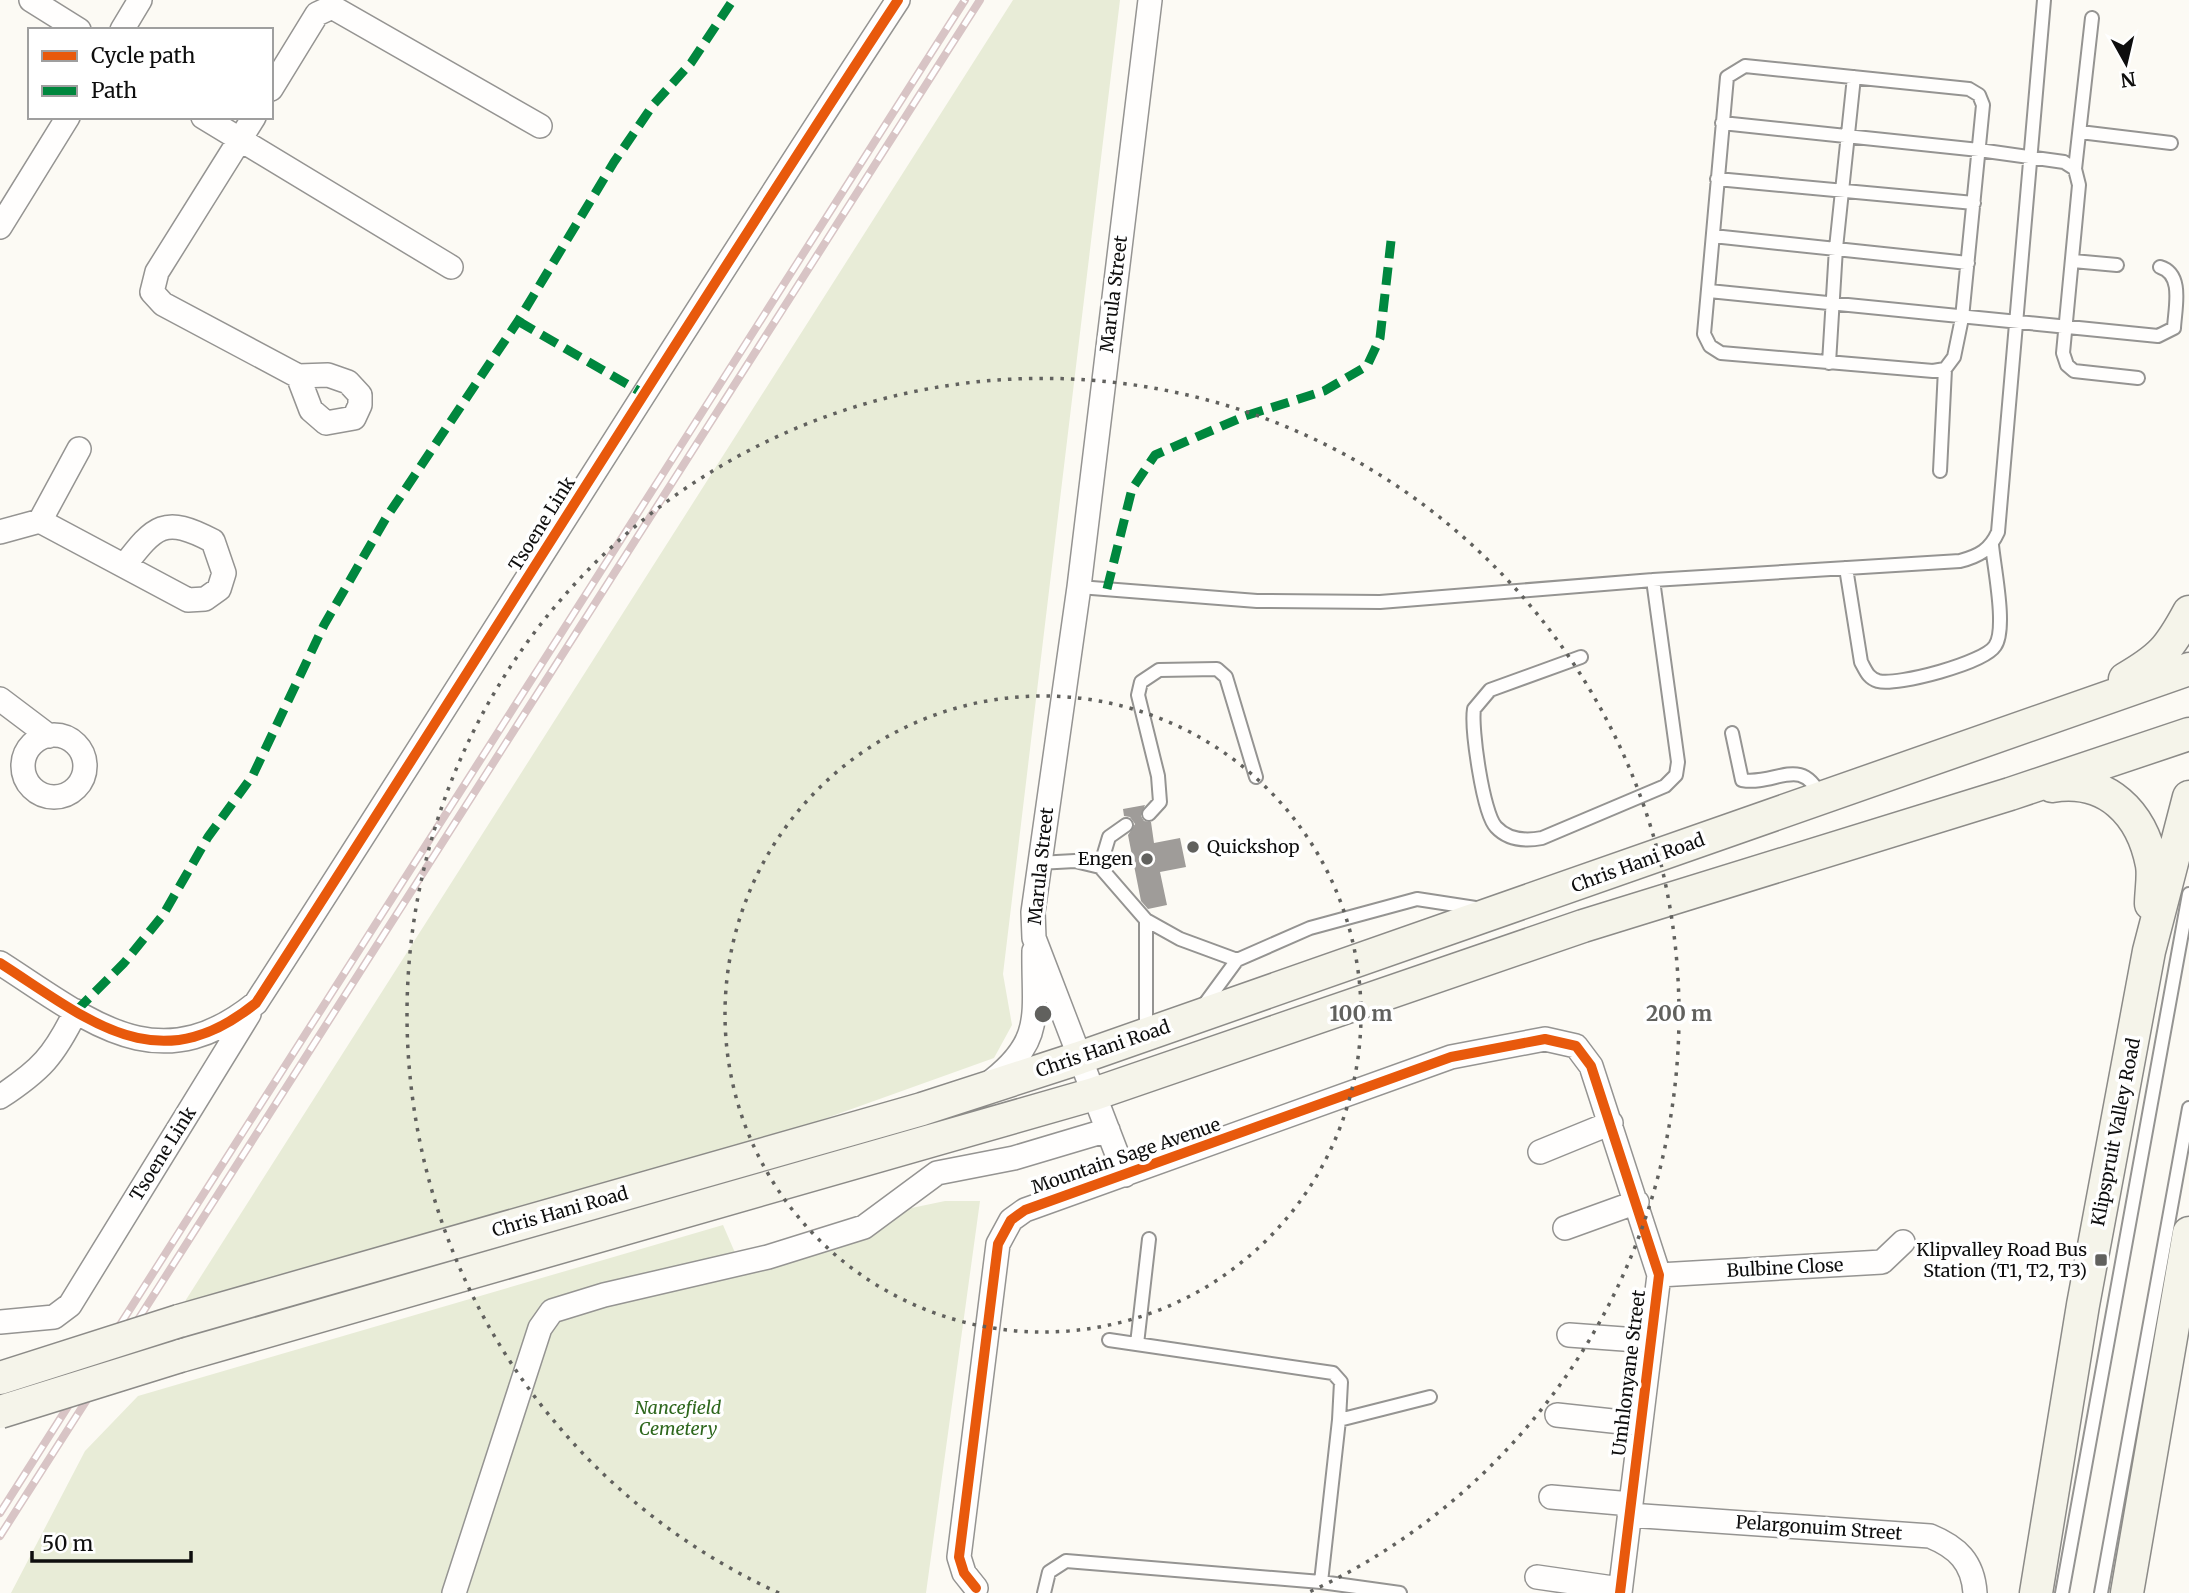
<svg xmlns="http://www.w3.org/2000/svg" width="2189" height="1593" viewBox="0 0 2189 1593" font-family="Merriweather,serif">
<style>
.cemetery{fill:#e8ecd7}
.building{fill:#9f9c99}
.lines{fill:none;stroke-linecap:round;stroke-linejoin:round}
.service-casing{stroke:#959492;stroke-width:16}
.minor-casing{stroke:#959492;stroke-width:26}
.secondary-casing{stroke:#8c8b88;stroke-width:35}
.service{stroke:#fffefd;stroke-width:12}
.minor{stroke:#fffefd;stroke-width:23}
.secondary{stroke:#f5f4ea;stroke-width:32}
.rail-casing{stroke:#d8c4c5;stroke-width:8}
.rail{stroke:#fff;stroke-width:5;stroke-dasharray:16;stroke-linecap:butt}
.secondary-bridge-casing{stroke:#8c8b88;stroke-width:35;stroke-linecap:butt}
.secondary-bridge{stroke:#f5f4ea;stroke-width:32}
.quiet{stroke:#00873e;stroke-width:9;stroke-dasharray:18 9;stroke-linecap:butt}
.cycleway-casing{stroke:#fff;stroke-width:15}
.cycleway{stroke:#e8590c;stroke-width:10}
.ring{fill:none;stroke:#61615e;stroke-width:3.5;stroke-dasharray:3.5 7}
.poi-dot{fill:#61615e;stroke:#fff;stroke-width:2.5}
.labels{text-anchor:middle;stroke-width:7;stroke-linejoin:round;paint-order:stroke}
.street-label{font-size:18px;fill:#0e0e0e;stroke:#fff}
.poi-label{font-size:18px;fill:#0e0e0e;stroke:#fff;text-anchor:end}
.park-label{font-size:18px;font-style:italic;fill:#2e671d;stroke:#fff}
.centre{fill:#61615e;stroke:#fff;stroke-width:3.5}
.ring-label{font-size:21px;text-anchor:middle;font-weight:bold;fill:#61615e;stroke:#fff;stroke-width:7;stroke-linejoin:round;paint-order:stroke}
</style>
<rect width="100%" height="100%" fill="#fcfaf4"/>
<!-- cemetery -->
<path class="cemetery" d="M1013,0H1120L1003,974L1012,1025L994,1058L807,1125L182,1306Z
M945,1201H980L926,1593H11L85,1451L138,1396L723,1225L736,1255L854,1220Z"/>
<!-- building -->
<path class="building" d="M1145,805L1141,816L1144,821L1151,822L1154,843L1180,838L1186,867L1160,872L1167,905L1148,909L1141,901L1128,835L1135,824L1130,817L1124,816L1123,809Z"/>
<g class="lines">
<!-- service casing -->
<g class="service-casing">
<path id="service" d="M1745,66L1969,89L1979,95L1983,105L1962,318L1954,357L1945,369L1933,371L1721,353L1710,346L1704,334L1727,77Z
M1722,123L1979,150L2064,162L2075,169L2079,185L2063,353L2067,365L2074,371L2138,378
M2080,132L2171,143
M2075,169L2092,18
M1717,179L1974,203
M1713,236L1968,263
M2073,261L2117,265
M1709,291L2158,336L2174,328C2175,308 2184,274 2160,267
M1829,363L1836,248L1854,77
M1940,471L1945,369
M1846,568L1861,662C1866,671 1868,678 1878,681C1898,686 1984,663 1995,646C2007,629 1994,567 1992,545
M1079,587L1257,601L1380,602L1653,580L1960,561C1979,556 1990,550 1998,532L2044,0
M1581,657L1490,690L1474,709C1471,728 1483,814 1496,827C1508,840 1526,841 1542,838L1665,786L1676,775L1678,762L1653,580
M1732,733L1742,780C1776,786 1801,754 1821,797
M1149,814L1160,802L1158,776L1138,695L1141,682L1159,670L1217,669L1226,677L1256,777
M1038,863L1075,861L1100,867L1146,920L1180,939L1237,960
M1100,867L1109,837L1126,825
M1201,1009L1237,960L1310,928L1417,899L1482,909
M1146,1034V920
M1109,1340L1333,1373L1341,1382L1339,1420
M1137,1344L1149,1239
M1321,1582L1400,1593
M1044,1593L1049,1572L1066,1561L1321,1582L1339,1420L1430,1397
M2062,1593L2189,894
M2101,1593L2189,1108"/>
</g>
<!-- minor casing -->
<g class="minor-casing">
<path id="minor" d="M31,0L79,30
M122,30L140,0
M271,89L317,14L332,7L540,126
M203,117L451,267
M254,117L157,272L152,292L163,304L298,376L328,375L348,382L360,395V405L354,418L326,423L311,410L298,376
M0,227L68,117
M40,521L79,449
M0,532L40,521L188,600L205,599L219,589L224,573L213,541C164,515 155,526 124,566
M0,699L49,736
M23 766a31 31 0 1 1 62 0a31 31 0 1 1-62 0Z
M0,963C89,1020 157,1083 256,1003C472,669 680,332 898,0
M993,1080C1045,1039 1033,1012 1034,951
M0,1097C41,1070 54,1056 76,1011
M1540,1152L1611,1123
M1125,1175L1034,938L1033,912L1079,587L1150,0
M1565,1228L1637,1202
M1659,1275L1882,1262L1903,1242
M0,1322L54,1317L70,1305L249,1014
M1569,1335L1651,1341
M1557,1415L1640,1424
M1551,1497L1631,1504
M1629,1515L1930,1536C1957,1547 1973,1562 1975,1593
M1537,1577L1620,1589
M976,1588L964,1573L959,1557L998,1244L1011,1220L1025,1210L1451,1057L1545,1039L1576,1046L1591,1066L1659,1275L1620,1593
M454,1593L540,1328L552,1311L604,1295L768,1257L864,1227L937,1173L1014,1158L1108,1130"/>
</g>
<!-- secondary casing -->
<g class="secondary-casing">
<path id="secondary" d="M2125,679C2161,658 2169,649 2189,612
M2052,786C2107,777 2142,813 2152,865C2154,877 2151,892 2151,904
M179,1321L922,1109L1079,1058L2189,669
M180,1356L1094,1094L1583,926L2010,794L2189,734
M2036,1593L2083,1305L2149,951L2189,797
M2127,1593L2189,1233"/>
</g>
<!-- service -->
<use href="#service" class="service"/>
<!-- minor -->
<use href="#minor" class="minor"/>
<!-- secondary -->
<use href="#secondary" class="secondary"/>
<!-- rail casing -->
<g class="rail-casing">
<path id="rail" d="M0,1513L965,0
M0,1536L980,0"/>
</g>
<!-- rail -->
<use href="#rail" class="rail"/>
<!-- secondary-bridge casing -->
<g class="secondary-bridge-casing">
<path id="secondary-bridge" d="M0,1378L179,1321
M0,1412L180,1356"/>
</g>
<!-- secondary-bridge -->
<use href="#secondary-bridge" class="secondary-bridge"/>
<!-- quiet -->
<path class="quiet" d="M518,321L644,394
M1107,589L1132,489L1155,455L1245,416L1324,391L1367,366L1380,338L1391,241
M76,1011L124,963L163,915L208,837L253,775L324,625L386,518L518,321L614,162L653,105L691,63L733,0"/>
<!-- cycleway casing -->
<g class="cycleway-casing">
<path id="cycleway" d="M0,963C89,1020 157,1083 256,1003C472,669 680,332 898,0
M976,1588L964,1573L959,1557L998,1244L1011,1220L1025,1210L1451,1057L1545,1039L1576,1046L1591,1066L1659,1275L1620,1593"/>
</g>
<!-- cycleway -->
<use href="#cycleway" class="cycleway"/>
</g>
<!-- distance rings -->
<g class="ring">
<circle cx="1043" cy="1014" r="318"/>
<path d="M779 1593A636 636 0 1 1 1307 1593"/>
</g>
<!-- markers -->
<g class="poi-dot">
<circle cx="1193" cy="847" r="7"/>
<circle cx="1147" cy="859" r="7"/>
<rect x="2094" y="1253" width="14" height="14" rx="3.5"/>
</g>
<g class="labels">
<!-- street labels -->
<g class="street-label">
<text transform="translate(1114 294) rotate(-83)" y="6">Marula Street</text>
<text transform="translate(542 524) rotate(-58)" y="6">Tsoene Link</text>
<text transform="translate(1638 863) rotate(-20)" y="6">Chris Hani Road</text>
<text transform="translate(1041 866) rotate(-84)" y="6">Marula Street</text>
<text transform="translate(1103 1049) rotate(-19)" y="6">Chris Hani Road</text>
<text transform="translate(2116 1132) rotate(-79)" y="6">Klipspruit Valley Road</text>
<text transform="translate(163 1154) rotate(-58)" y="6">Tsoene Link</text>
<text transform="translate(1126 1156) rotate(-19)" y="6">Mountain Sage Avenue</text>
<text transform="translate(560 1212) rotate(-16)" y="6">Chris Hani Road</text>
<text transform="translate(1785 1268) rotate(-3)" y="6">Bulbine Close</text>
<text transform="translate(1629 1373) rotate(-83)" y="6">Umhlonyane Street</text>
<text transform="translate(1819 1528) rotate(4)" y="6">Pelargonuim Street</text>
</g>
<!-- poi labels -->
<g class="poi-label">
<text x="1207" y="853" text-anchor="start">Quickshop</text>
<text x="1133" y="865">Engen</text>
<text x="2087" y="1256">Klipvalley Road Bus<tspan x="2087" dy="21">Station (T1, T2, T3)</tspan></text>
</g>
<!-- park labels -->
<g class="park-label">
<text x="678" y="1414">Nancefield<tspan x="678" dy="21">Cemetery</tspan></text>
</g>
</g>
<circle cx="1043" cy="1014" r="10" class="centre"/>
<g class="ring-label">
<text x="1361" y="1021">100 m</text>
<text x="1679" y="1021">200 m</text>
</g>
<!-- legend -->
<rect x="28" y="28" width="245" height="91" fill="#ffffff" stroke="#9f9f9f" stroke-width="2"/>
<rect x="42" y="51" width="35" height="10" fill="#e8590c" stroke="#9f9f9f" stroke-width="2"/>
<text x="91" y="63" font-size="21" fill="#0e0e0e">Cycle path</text>
<rect x="42" y="86" width="35" height="10" fill="#00873e" stroke="#9f9f9f" stroke-width="2"/>
<text x="91" y="98" font-size="21" fill="#0e0e0e">Path</text>
<!-- north arrow -->
<g transform="translate(2126 63) rotate(172)" stroke="#ffffff" stroke-width="5" paint-order="stroke">
<path d="M0-5L12 26L0 18L-12 26Z" fill="#0e0e0e"/>
<text y="-10" font-size="19" font-weight="bold" text-anchor="middle" fill="#0e0e0e">N</text>
</g>
<!-- scale -->
<path d="M32 1551v10h159v-10" fill="none" stroke="#0e0e0e" stroke-width="3.5"/>
<text x="42" y="1551" font-size="21" fill="#0e0e0e" stroke="#ffffff" stroke-width="5" paint-order="stroke">50 m</text>
</svg>
